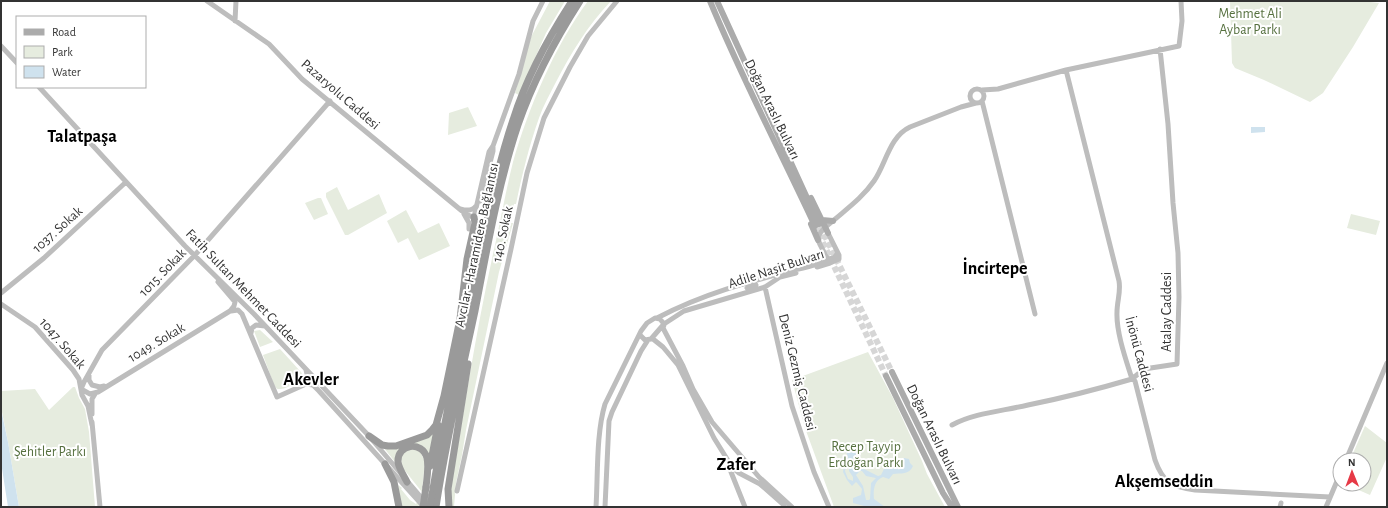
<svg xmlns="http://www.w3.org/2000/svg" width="1388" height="508" viewBox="0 0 1388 508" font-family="'Alegreya Sans',sans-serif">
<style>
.green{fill:#e6ecdf}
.water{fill:#cfe2ee;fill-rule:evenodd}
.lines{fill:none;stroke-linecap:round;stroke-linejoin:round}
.primary-tunnel{stroke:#d6d6d6;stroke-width:6;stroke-dasharray:6 3;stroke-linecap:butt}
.secondary{stroke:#bdbdbd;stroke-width:5}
.primary{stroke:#ababab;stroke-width:6}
.highway{stroke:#9a9a9a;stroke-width:7}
.highway-bridge{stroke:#9a9a9a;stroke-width:7}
.labels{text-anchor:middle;stroke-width:4;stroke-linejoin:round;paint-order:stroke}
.park-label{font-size:14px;fill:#56703f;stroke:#fff}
.street-label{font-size:14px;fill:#333;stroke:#fff}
.district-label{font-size:18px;font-weight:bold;fill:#000;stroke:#fff}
</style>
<rect width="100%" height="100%" fill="#fff"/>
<!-- green -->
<path class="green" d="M550,1H565L546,33L519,95L515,93L531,37Z
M588,1H611C588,25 571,53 556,82C550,94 543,106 539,118C529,146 522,175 516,204H514L509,223H513L499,272L466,430L462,455L456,483L454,507H450L449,501C463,415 476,330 495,245C501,218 506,190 513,162C528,109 555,45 588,1Z
M1230,1H1362L1379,3L1353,47L1323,93L1310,102L1264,80L1235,68L1232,63Z
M468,107L477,126L448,135L449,113Z
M337,187L348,210L379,194L387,213L348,235H345L326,197V193Z
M318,198H321L328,214L314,220L305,203Z
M406,210L418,233L439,223L450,246L419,260L408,238L398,243L387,221Z
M1351,214L1380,221L1376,235L1347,228Z
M260,330L273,342L260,347L254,331Z
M280,349L301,372C302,374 304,376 303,378C301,382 283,390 279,389C276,389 276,387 274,385L263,355Z
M868,352L893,398L922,461L927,474L945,507H834L805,428L792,380Z
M73,387H75L79,398L85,409L89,432L95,507H19L8,442L1,407V391L35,389L49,410Z
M1365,426L1387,443V457L1370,495L1345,484H1364V460H1350Z
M436,429L430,459L411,444L395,462L384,448Z
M412,449L420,451L425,462L422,492L402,467L401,459L404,452Z
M398,485L402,488L401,489L410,500L416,504L422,493L420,507H402Z"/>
<!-- water -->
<path class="water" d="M1251,127H1265V132L1251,133Z
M1,409L8,442L19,507H8L1,462Z
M851,446H856L858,449V456L851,461V466L854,470L862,468L878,476L881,475L884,469L894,466L904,458L909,459L910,463L913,466C909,475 901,473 893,474L889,479L883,477C874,480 873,491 874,499L885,507H868L853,503V498L861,495L862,489L858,484L856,482L852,486L847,480L843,472L844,465L848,458L846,450ZM846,466L847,465L849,467V471L853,477V481L848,479L845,471ZM860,471H862L866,476L876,478L871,483L870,499L869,500H866L863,486L856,475Z"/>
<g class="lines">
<!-- primary-tunnel -->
<path class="primary-tunnel" d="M815,226L886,376
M820,226L892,372"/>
<!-- secondary -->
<path class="secondary" d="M207,1L269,44L302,79L462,211L470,216L474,217
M235,21L236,1
M1,46L17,63
M1066,70L1119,281C1121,292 1117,301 1117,312C1116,332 1126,360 1132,379L1135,381L1155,460C1163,483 1172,487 1195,490L1330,497
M39,87L185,246L254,314L369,436L425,502
M970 96a7 7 0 1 1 14 0a7 7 0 1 1-14 0Z
M982,90L998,89L1066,70L1179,46L1182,21L1181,1
M982,101L1035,314
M480,201L493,151V147
M461,209C467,211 472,211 476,206
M464,214L469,223V229
M474,217L489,152L493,146L519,74L533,21L543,1
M825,255L828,259L834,258L837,254
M817,267L830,263L839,259V255L828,233
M765,287L792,406L814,472L829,507
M747,288L756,285
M1,293L44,258L126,182
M1,304L35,327L73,370L79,379L82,395L88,406L92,425
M231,311L238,310L242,314L277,397L306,384
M657,318C710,290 761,279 818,264L824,261C829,252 815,244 819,235C822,229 829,224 834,220C848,208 863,197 874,181C886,164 889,137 910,127L961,107L976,103
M664,324L684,311L765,287L780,277L796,273
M664,325L663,328L683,366L693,389L712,422L759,477L792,507
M251,333L252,328L256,325L265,326
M640,335L645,340L651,339L664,324
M651,339H653L663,347L678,365L714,438L732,467L739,473L760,484L784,505
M89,375V380L92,385L100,387L104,386
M306,384L313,385L319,391L424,507
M306,384L308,378L306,370
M81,389L84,382L102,350L195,255L330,101
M81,389L90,394L98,392L230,311L234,306L235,302L218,282
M92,414V399L95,394
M92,422L100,507
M952,425C974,413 1003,411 1028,405C1063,398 1098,389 1132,379L1144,369L1177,364L1179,297L1178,253L1173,203L1168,124L1160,49
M1346,460L1387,363
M729,465L731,472L745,507
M457,491L511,249L527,173L544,118L570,67L588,36L617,1
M596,507C598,475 596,434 605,404L641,331L647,323L655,318L660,319L664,324
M605,507L609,421L612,412L641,351L648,340
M1280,507L1281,503
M1326,507L1340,474"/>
<!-- primary -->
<path class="primary" d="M710,1C742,78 780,151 815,226
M717,1L819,224
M811,198L828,233
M822,220L833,221
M811,224L818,240
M892,372L958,507
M886,376L943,493L952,507"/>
<!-- highway -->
<path class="highway" d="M469,281L476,250
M369,436L382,445L388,446H396L427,435L432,430L436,425L444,396L460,319L467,259L475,223L474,217
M385,464L394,482L399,507
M430,466L438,425
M407,482C404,476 399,469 398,462C397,444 422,440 427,458C429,467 427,478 426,487
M432,495C444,421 460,347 476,273C487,222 496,170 513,120C526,78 548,38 572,1
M436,507C446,441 461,376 475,311C487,249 498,185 518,125C533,81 555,40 580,1
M449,507L448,489L468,364"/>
<!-- highway-bridge -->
<path class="highway-bridge" d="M423,507L426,487
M430,507L432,495"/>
</g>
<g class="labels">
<!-- park labels -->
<g class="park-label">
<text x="1250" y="18">Mehmet Ali<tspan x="1250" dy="16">Aybar Parkı</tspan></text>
<text x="866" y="451">Recep Tayyip<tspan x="866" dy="16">Erdoğan Parkı</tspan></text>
<text x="50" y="456">Şehitler Parkı</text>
</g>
<!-- street labels -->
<g class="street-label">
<text transform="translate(341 94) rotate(41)" y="5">Pazaryolu Caddesi</text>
<text transform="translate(773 109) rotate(64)" y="5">Doğan Araslı Bulvarı</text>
<text transform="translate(57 229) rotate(-42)" y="5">1037. Sokak</text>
<text transform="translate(502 234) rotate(-78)" y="5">140. Sokak</text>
<text transform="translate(476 245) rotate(-78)" y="5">Avcılar - Haramidere Bağlantısı</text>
<text transform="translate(776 268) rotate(-18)" y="5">Adile Naşit Bulvarı</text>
<text transform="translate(162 272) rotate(-46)" y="5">1015. Sokak</text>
<text transform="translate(244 288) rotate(46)" y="5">Fatih Sultan Mehmet Caddesi</text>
<text transform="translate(1166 312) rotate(-90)" y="5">Atalay Caddesi</text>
<text transform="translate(156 342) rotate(-31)" y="5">1049. Sokak</text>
<text transform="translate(63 343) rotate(49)" y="5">1047. Sokak</text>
<text transform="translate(1140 354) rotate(75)" y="5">İnönü Caddesi</text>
<text transform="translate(798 372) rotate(76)" y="5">Deniz Gezmiş Caddesi</text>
<text transform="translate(935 434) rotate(64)" y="5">Doğan Araslı Bulvarı</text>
</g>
<!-- district labels -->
<g class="district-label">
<text x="82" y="142">Talatpaşa</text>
<text x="995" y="274">İncirtepe</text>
<text x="311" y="385">Akevler</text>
<text x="736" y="470">Zafer</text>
<text x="1164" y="487">Akşemseddin</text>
</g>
</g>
<!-- border -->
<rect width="1388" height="508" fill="none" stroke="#333333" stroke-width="4"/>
<!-- legend -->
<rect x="16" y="16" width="130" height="72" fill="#ffffff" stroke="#adadad"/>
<rect x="24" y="29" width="20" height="6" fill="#ababab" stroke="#adadad"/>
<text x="52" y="36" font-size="12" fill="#333333">Road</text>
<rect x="24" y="46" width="20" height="12" fill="#e6ecdf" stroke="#adadad"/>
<text x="52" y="56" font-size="12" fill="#333333">Park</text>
<rect x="24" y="66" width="20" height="12" fill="#cfe2ee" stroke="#adadad"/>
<text x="52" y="76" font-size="12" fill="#333333">Water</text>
<!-- north arrow -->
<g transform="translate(1352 472) rotate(359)"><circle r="19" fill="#ffffff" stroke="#adadad"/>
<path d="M0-3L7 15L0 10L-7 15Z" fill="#e63946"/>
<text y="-6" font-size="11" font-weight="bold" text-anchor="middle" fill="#333333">N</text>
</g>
</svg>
